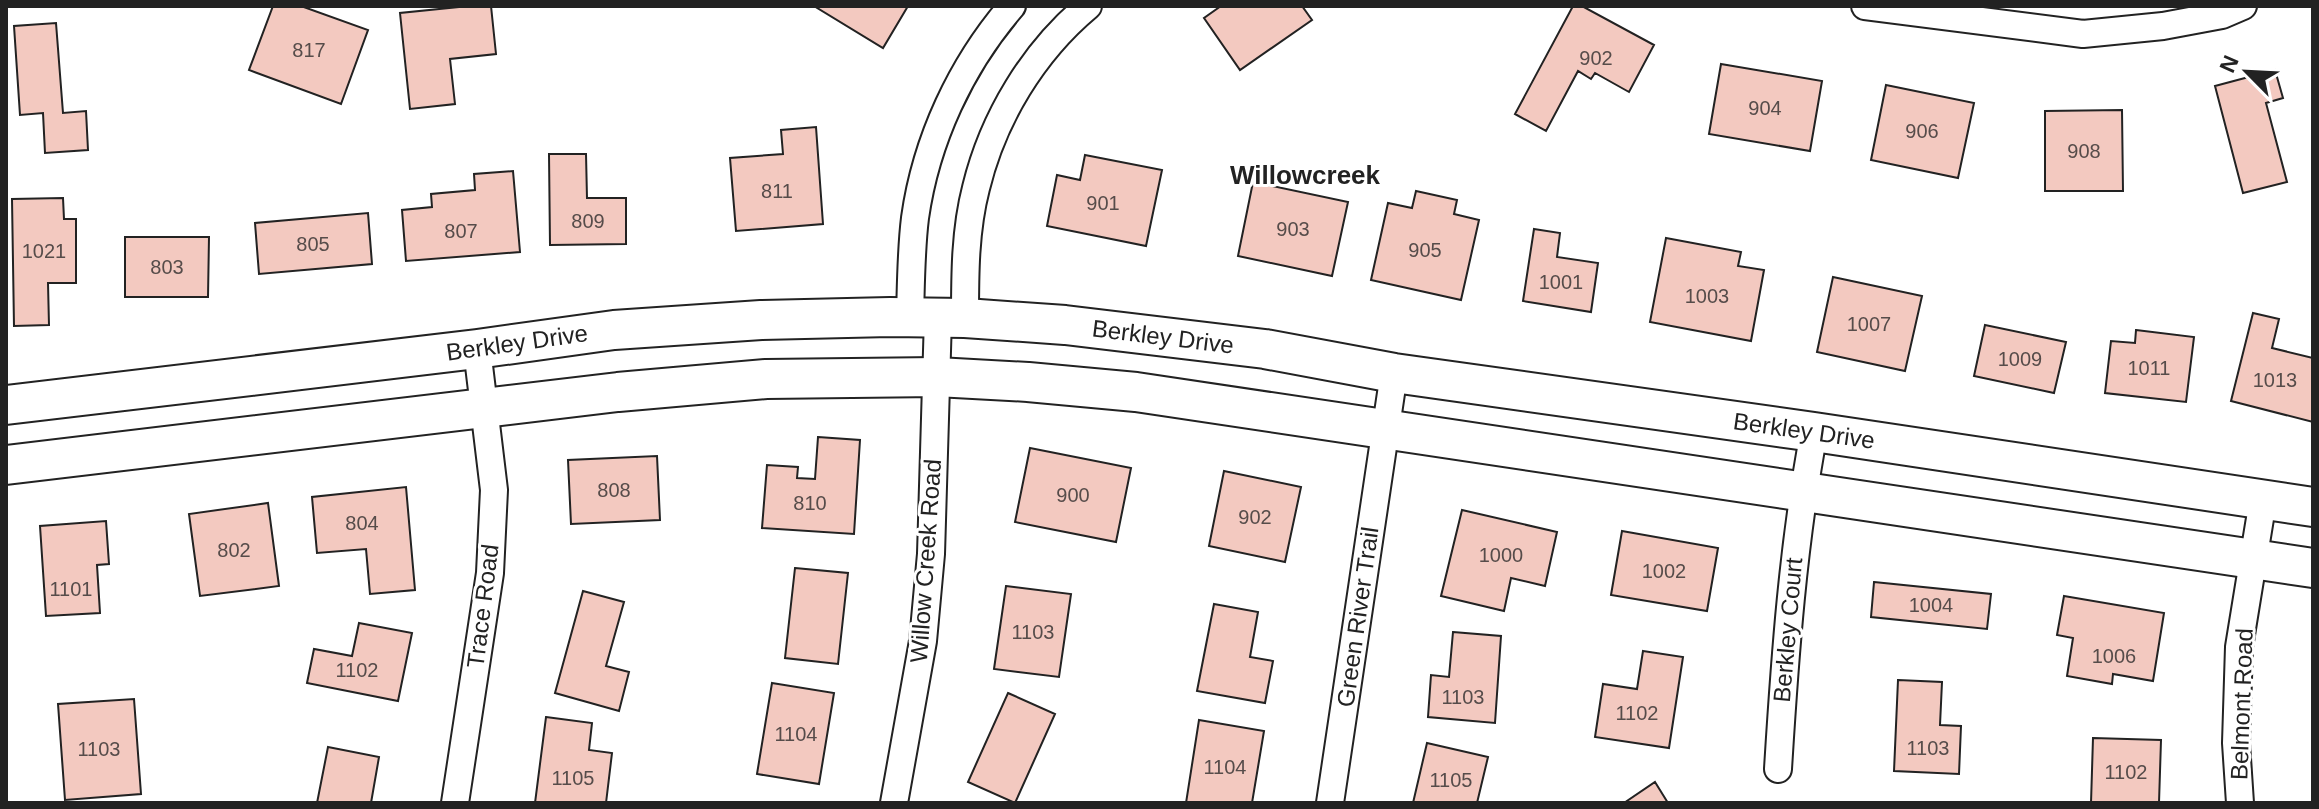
<svg xmlns="http://www.w3.org/2000/svg" width="2319" height="809" viewBox="0 0 2319 809" font-family="Helvetica,sans-serif">
<style>
.building{fill:#f3c9c0;stroke:#222;stroke-width:2}
.lines{fill:none;stroke-linecap:round;stroke-linejoin:round}
.street-casing{stroke:#222;stroke-width:30}
.secondary-casing{stroke:#222;stroke-width:42}
.street{stroke:#fff;stroke-width:26}
.secondary{stroke:#fff;stroke-width:38}
.labels{text-anchor:middle;stroke-width:6;stroke-linejoin:round;paint-order:stroke}
.number-label{font-size:20px;fill:#564c4a}
.street-label{font-size:24px;fill:#222;stroke:#fff}
.neighbourhood-label{font-size:26px;font-weight:bold;fill:#222;stroke:#fff}
</style>
<rect width="100%" height="100%" fill="#fff"/>
<!-- building -->
<path class="building" d="M273,6H301L368,30L341,104L249,70Z
M469,6H491L496,54L450,59L455,104L410,109L400,13Z
M814,6H908L883,48Z
M1221,6H1302L1312,20L1240,70L1204,18Z
M1573,6H1582L1654,45L1629,92L1595,73L1591,79L1578,71L1546,131L1515,114Z
M56,23L63,113L86,111L88,150L45,153L43,113L20,115L14,26Z
M1721,64L1822,81L1810,151L1709,134Z
M2275,70L2283,98L2266,103L2287,182L2243,193L2215,86Z
M1886,85L1974,103L1958,178L1871,160Z
M2122,110L2123,191H2045V111Z
M816,127L823,224L736,231L730,158L783,154L781,130Z
M549,154H586L587,198H626V244L550,245Z
M1085,155L1162,170L1146,246L1047,226L1057,175L1080,180Z
M513,171L520,252L406,261L402,210L432,207L431,194L475,190L474,174Z
M1253,182L1348,202L1332,276L1238,256Z
M1416,191L1457,200L1454,214L1479,220L1461,300L1371,280L1388,203L1412,208Z
M63,198L64,219H76V283H48L49,325L14,326L12,199Z
M368,213L372,264L259,274L255,223Z
M1534,229L1560,233L1557,257L1598,263L1591,312L1523,301Z
M125,237H209L208,297H125Z
M1666,238L1741,252L1738,266L1764,270L1751,341L1650,322Z
M1833,277L1922,296L1905,371L1817,352Z
M2253,313L2279,319L2272,348L2313,358V422L2231,401Z
M1985,325L2066,342L2054,393L1974,376Z
M2136,330L2194,337L2186,402L2105,393L2111,341L2135,343Z
M818,437L860,440L854,534L762,528L767,465L798,467L797,478L815,479Z
M1030,448L1131,468L1116,542L1015,522Z
M657,456L660,520L571,524L568,460Z
M1224,471L1301,487L1285,562L1209,546Z
M406,487L415,590L370,594L366,549L317,553L312,497Z
M268,503L279,586L200,596L189,514Z
M1462,510L1557,532L1545,586L1511,578L1504,611L1441,596Z
M106,521L109,564L97,565L100,613L46,616L40,526Z
M1622,531L1718,548L1707,611L1611,595Z
M795,568L848,573L838,664L785,658Z
M1874,582L1991,594L1987,629L1871,617Z
M1006,586L1071,594L1059,677L994,669Z
M583,591L624,602L606,666L629,672L619,711L555,693Z
M2064,596L2164,613L2153,681L2113,674L2112,684L2067,676L2073,638L2057,635Z
M1214,604L1258,612L1250,657L1273,661L1265,703L1197,691Z
M359,623L412,633L398,701L307,683L314,649L352,656Z
M1453,632L1501,636L1495,723L1428,717L1431,675L1449,677Z
M1643,651L1683,657L1669,748L1595,737L1603,684L1637,689Z
M1898,680L1942,682L1940,725L1961,726L1959,774L1894,771Z
M772,683L834,693L819,784L757,774Z
M1008,693L1055,714L1015,803L968,782Z
M134,699L141,794L65,800L58,704Z
M546,717L592,723L589,750L612,753L606,803H535Z
M1199,720L1264,731L1252,803H1186Z
M2093,738L2161,740L2159,803H2091Z
M1427,743L1488,757L1477,803H1413Z
M328,747L379,757L371,803H317Z
M1655,782L1668,803H1624Z"/>
<g class="lines">
<!-- street casing -->
<g class="street-casing">
<path id="street" d="M1865,6L2083,34L2163,26L2222,15L2243,6
M910,317C911,284 911,250 915,218C926,140 961,65 1012,6
M965,318C965,275 965,230 976,188C993,118 1033,52 1088,6
M1778,769C1785,655 1793,544 1814,432
M455,803L490,573L494,490L477,349
M894,803L923,641L931,554L938,317
M1330,803L1394,373
M2240,803L2236,743L2239,647L2263,500"/>
</g>
<!-- secondary casing -->
<g class="secondary-casing">
<path id="secondary" d="M6,405L477,349L614,330L761,320L890,317L965,318L1065,325L1265,349L1394,373L1814,432L2313,507
M6,465L618,392L766,379L937,377L1028,382L1136,392L2313,568"/>
</g>
<!-- street -->
<use href="#street" class="street"/>
<!-- secondary -->
<use href="#secondary" class="secondary"/>
</g>
<g class="labels">
<!-- number labels -->
<g class="number-label">
<text x="309" y="57">817</text>
<text x="1596" y="65">902</text>
<text x="1765" y="115">904</text>
<text x="1922" y="138">906</text>
<text x="2084" y="158">908</text>
<text x="777" y="198">811</text>
<text x="1103" y="210">901</text>
<text x="588" y="228">809</text>
<text x="1293" y="236">903</text>
<text x="461" y="238">807</text>
<text x="313" y="251">805</text>
<text x="1425" y="257">905</text>
<text x="44" y="258">1021</text>
<text x="167" y="274">803</text>
<text x="1561" y="289">1001</text>
<text x="1707" y="303">1003</text>
<text x="1869" y="331">1007</text>
<text x="2020" y="366">1009</text>
<text x="2149" y="375">1011</text>
<text x="2275" y="387">1013</text>
<text x="614" y="497">808</text>
<text x="1073" y="502">900</text>
<text x="810" y="510">810</text>
<text x="1255" y="524">902</text>
<text x="362" y="530">804</text>
<text x="234" y="557">802</text>
<text x="1501" y="562">1000</text>
<text x="1664" y="578">1002</text>
<text x="71" y="596">1101</text>
<text x="1931" y="612">1004</text>
<text x="1033" y="639">1103</text>
<text x="2114" y="663">1006</text>
<text x="357" y="677">1102</text>
<text x="1463" y="704">1103</text>
<text x="1637" y="720">1102</text>
<text x="796" y="741">1104</text>
<text x="1928" y="755">1103</text>
<text x="99" y="756">1103</text>
<text x="1225" y="774">1104</text>
<text x="2126" y="779">1102</text>
<text x="573" y="785">1105</text>
<text x="1451" y="787">1105</text>
</g>
<!-- street labels -->
<g class="street-label">
<text transform="translate(1163 337) rotate(7)" y="8">Berkley Drive</text>
<text transform="translate(517 343) rotate(-8)" y="8">Berkley Drive</text>
<text transform="translate(1804 431) rotate(8)" y="8">Berkley Drive</text>
<text transform="translate(926 561) rotate(-86)" y="8">Willow Creek Road</text>
<text transform="translate(483 606) rotate(-83)" y="8">Trace Road</text>
<text transform="translate(1358 617) rotate(-82)" y="8">Green River Trail</text>
<text transform="translate(1788 630) rotate(-85)" y="8">Berkley Court</text>
<text transform="translate(2242 704) rotate(-88)" y="8">Belmont Road</text>
</g>
<!-- neighbourhood labels -->
<g class="neighbourhood-label">
<text x="1305" y="184">Willowcreek</text>
</g>
</g>
<!-- border -->
<rect width="2319" height="809" fill="none" stroke="#222222" stroke-width="16"/>
<!-- north arrow -->
<g transform="translate(2247 72) rotate(294)" stroke="#ffffff" stroke-width="6" paint-order="stroke">
<path d="M0-6L14 30L0 20L-14 30Z" fill="#222222"/>
<text y="-12" font-size="22" font-weight="bold" text-anchor="middle" fill="#222222">N</text>
</g>
</svg>
